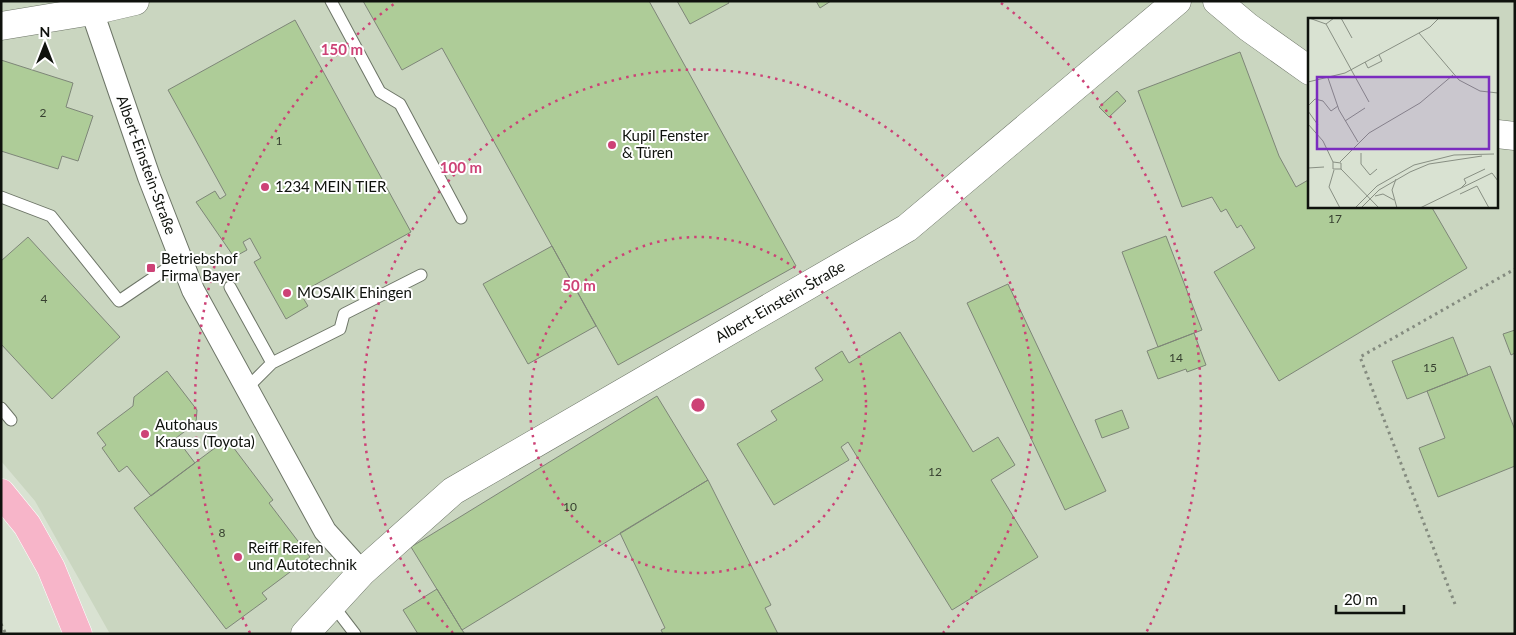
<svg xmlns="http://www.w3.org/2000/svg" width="1516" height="635" viewBox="0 0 1516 635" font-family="Lato,sans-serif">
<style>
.built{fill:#cad6c0;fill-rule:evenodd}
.building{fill:#aecc98;stroke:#7e8678}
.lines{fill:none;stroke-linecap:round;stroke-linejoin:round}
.lane-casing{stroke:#6d7567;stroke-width:13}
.street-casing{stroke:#6d7567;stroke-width:24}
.secondary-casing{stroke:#6d7567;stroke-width:29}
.primary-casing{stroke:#fff;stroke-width:29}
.path{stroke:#848b7f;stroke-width:3;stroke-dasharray:2.5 4;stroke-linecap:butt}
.lane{stroke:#fff;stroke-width:11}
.street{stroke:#fff;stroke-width:22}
.secondary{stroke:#fff;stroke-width:28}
.primary{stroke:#f7b5c9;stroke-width:28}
.ring{fill:none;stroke:#cd4276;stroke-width:2.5;stroke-dasharray:2.5 5}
.poi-dot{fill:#cd4276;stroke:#fff;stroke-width:2}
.labels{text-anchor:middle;stroke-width:4;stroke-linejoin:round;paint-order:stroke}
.number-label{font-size:12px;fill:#374030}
.poi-label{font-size:15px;fill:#0f120d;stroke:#fff;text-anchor:start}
.street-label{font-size:15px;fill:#0f120d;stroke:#fff}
.inset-road{fill:none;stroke:#888f83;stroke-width:1}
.view{fill:#7b2cbf;fill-opacity:0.15;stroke:#7b2cbf;stroke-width:2.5}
.inset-edge{fill:none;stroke:#0f120d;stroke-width:2.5}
.centre{fill:#cd4276;stroke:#fff;stroke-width:2.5}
.ring-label{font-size:15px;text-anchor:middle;font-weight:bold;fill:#cd4276;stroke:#fff;stroke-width:4;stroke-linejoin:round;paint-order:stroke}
</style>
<rect width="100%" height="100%" fill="#d9e2d2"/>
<!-- built -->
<path class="built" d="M1,1H1515V634H110L35,501L1,461ZM1310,19H1497V206H1310Z"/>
<!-- building -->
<path class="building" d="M363,1H649L796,266L618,365L442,48L402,70Z
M677,1H728L729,3L690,24Z
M816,1H831L820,8Z
M295,20L411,232L300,293L308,306L286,319L254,262L261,258L250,238L243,242L247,250L234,257L196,202L215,191L220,199L226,195L168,90Z
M1240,52L1279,156L1296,187L1310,179V206H1431L1467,268L1279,381L1214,272L1255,248L1241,225L1237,228L1226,209L1221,212L1212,197L1182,207L1138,91Z
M1,60L73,83L66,107L93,116L78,161L62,156L58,169L1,151Z
M1117,91L1126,101L1109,117L1099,107Z
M1166,236L1202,330L1158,347L1122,252Z
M28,237L120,337L52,399L1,344V261Z
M552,246L596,326L528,364L483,284Z
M1008,284L1106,491L1065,510L967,303Z
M1515,330V353L1511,355L1503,334Z
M900,332L973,452L998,437L1015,465L991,480L1038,557L952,610L848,442L841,447L849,460L774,505L737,444L777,420L771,411L823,380L815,368L842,351L849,363Z
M1194,333L1206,365L1187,372L1186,369L1158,379L1147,351Z
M1453,337L1468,375L1407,399L1392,361Z
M1490,366L1515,430V466L1438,497L1419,448L1445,438L1427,391Z
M167,371L197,410L196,423L176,438L195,463L151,496L127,466L119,472L102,448L106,445L97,433L133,406L134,397Z
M657,396L708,480L462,630L411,547Z
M1122,410L1129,428L1102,438L1095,420Z
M227,439L273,500L269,503L310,557L262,593L267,599L226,629L134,508Z
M708,480L771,605L765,608L778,634H663L661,630L665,628L620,533Z
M437,589L462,630L465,634H418L403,610Z"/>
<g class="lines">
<!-- lane casing -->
<g class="lane-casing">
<path id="lane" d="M331,1L380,92L400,104L461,218
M1,197L51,216L119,301L181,259
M230,287L272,363
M247,388L272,363L340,329L344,314L421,275
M1,408L11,420
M332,604L355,634"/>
</g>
<!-- street casing -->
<g class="street-casing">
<path id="street" d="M92,11L149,177L193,290L325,531L362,572"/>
</g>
<!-- secondary casing -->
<g class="secondary-casing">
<path id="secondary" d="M1217,1L1248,27L1310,71
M1,26L92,11L135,1
M1497,134L1515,136
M305,634L362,572L453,491L907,228L1177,1"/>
</g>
<!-- primary casing -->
<g class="primary-casing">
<path id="primary" d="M1,493L27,525L51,568L78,634"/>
</g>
<!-- path -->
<path class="path" d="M1455,604L1360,357L1515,269
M1,624L6,634"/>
<!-- lane -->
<use href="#lane" class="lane"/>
<!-- street -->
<use href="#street" class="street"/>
<!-- secondary -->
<use href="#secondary" class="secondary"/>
<!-- primary -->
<use href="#primary" class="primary"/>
</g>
<!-- distance rings -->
<g class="ring">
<circle cx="698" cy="405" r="168"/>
<path d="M453 633A335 335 0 1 1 943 633"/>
<path d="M250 633A503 503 0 0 1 395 3M1001 3A503 503 0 0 1 1146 633"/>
</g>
<!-- markers -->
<g class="poi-dot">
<circle cx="612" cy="145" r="5"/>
<circle cx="265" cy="187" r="5"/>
<rect x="146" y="263" width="10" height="10" rx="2.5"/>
<circle cx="287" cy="293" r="5"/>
<circle cx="145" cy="434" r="5"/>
<circle cx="238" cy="557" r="5"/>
</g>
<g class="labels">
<!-- number labels -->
<g class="number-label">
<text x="43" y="117">2</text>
<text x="279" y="145">1</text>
<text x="1335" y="223">17</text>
<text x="44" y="303">4</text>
<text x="1176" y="362">14</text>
<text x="1430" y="372">15</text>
<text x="935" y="476">12</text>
<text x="570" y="511">10</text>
<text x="222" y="537">8</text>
</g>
<!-- poi labels -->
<g class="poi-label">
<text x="622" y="141">Kupil Fenster<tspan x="622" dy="17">&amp; Türen</tspan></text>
<text x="275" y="192">1234 MEIN TIER</text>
<text x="161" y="264">Betriebshof<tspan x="161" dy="17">Firma Bayer</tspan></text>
<text x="297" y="298">MOSAIK Ehingen</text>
<text x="155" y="430">Autohaus<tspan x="155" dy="17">Krauss (Toyota)</tspan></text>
<text x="248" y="553">Reiff Reifen<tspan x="248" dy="17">und Autotechnik</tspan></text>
</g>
<!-- street labels -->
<g class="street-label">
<text transform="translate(146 165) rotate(70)" y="5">Albert-Einstein-Straße</text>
<text transform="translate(780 302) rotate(-30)" y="5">Albert-Einstein-Straße</text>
</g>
</g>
<!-- overview -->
<g transform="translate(1308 18)">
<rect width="190" height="190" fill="#d9e2d2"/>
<path class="inset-road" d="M1,0L18,6M26,0L18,6L61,84M33,0L44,20M111,15L151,62L172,73L190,75M57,44L60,50L74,43L71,37M20,60L31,92L50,124M0,64L37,55L122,9L131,0M0,88L7,81L15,83L23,93L30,88M0,93L10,107M37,103L57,90M0,106L15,123L25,144V151H33M53,135V146L62,157L69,151M25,144L33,145V151L71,190M32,144L61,115L112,85L145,57M0,150L16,149M26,152L21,169L32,190M88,161L84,172L89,190M152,171L158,165L156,161L177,151M152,176L169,168L181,190M67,178L75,176L86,182M47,190L69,168L106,147L146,137L186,136M53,190L71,172L102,154L121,146L174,138M112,190L184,155L190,163"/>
<path class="view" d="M9,59H181V131H9Z"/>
<rect width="190" height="190" class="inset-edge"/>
</g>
<circle cx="698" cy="405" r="8" class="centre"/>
<g class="ring-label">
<text x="342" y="55">150 m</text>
<text x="461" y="173">100 m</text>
<text x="579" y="291">50 m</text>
</g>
<!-- border -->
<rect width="1516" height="635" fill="none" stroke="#0f120d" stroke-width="5"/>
<!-- north arrow -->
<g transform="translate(45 45)" stroke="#ffffff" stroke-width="4" paint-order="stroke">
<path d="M0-4L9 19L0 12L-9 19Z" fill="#0f120d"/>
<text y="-8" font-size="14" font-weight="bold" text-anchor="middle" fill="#0f120d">N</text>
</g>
<!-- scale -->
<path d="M1336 605v8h68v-8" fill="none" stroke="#0f120d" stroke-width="2.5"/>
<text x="1344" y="605" font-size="15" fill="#0f120d" stroke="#ffffff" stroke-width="4" paint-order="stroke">20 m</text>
</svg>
